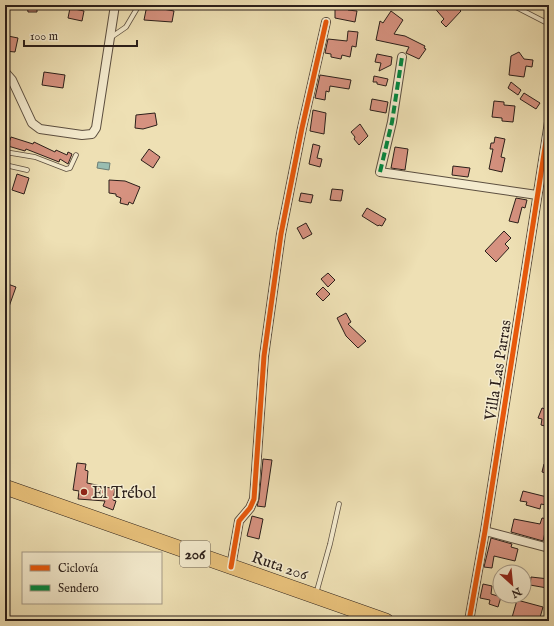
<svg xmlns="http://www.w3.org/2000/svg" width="554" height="626" viewBox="0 0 554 626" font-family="'IM FELL English',serif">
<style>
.water{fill:#99bdb1;stroke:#6d7e75}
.building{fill:#d69280;stroke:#2b1f1a}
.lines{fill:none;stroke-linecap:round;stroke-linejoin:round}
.lane-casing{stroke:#5c4f40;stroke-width:5.5}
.street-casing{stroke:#5c4f40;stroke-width:10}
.highway-casing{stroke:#2b1f1a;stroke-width:16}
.lane{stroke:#f4ebce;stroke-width:4}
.street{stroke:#f4ebce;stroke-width:8}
.highway{stroke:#e7c07a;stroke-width:15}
.quiet{stroke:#00873e;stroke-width:4;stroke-dasharray:8 4;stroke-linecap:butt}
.cycleway-casing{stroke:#f4ebce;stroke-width:8}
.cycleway{stroke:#e8590c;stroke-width:5}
.poi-dot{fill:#8f2418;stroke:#f4ebce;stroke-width:1.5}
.labels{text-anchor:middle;stroke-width:3;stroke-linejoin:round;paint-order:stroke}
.shield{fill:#f4ebce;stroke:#675c50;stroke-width:1}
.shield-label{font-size:15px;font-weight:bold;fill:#2b1f1a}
.street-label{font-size:16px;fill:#2b1f1a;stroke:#f4ebce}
.poi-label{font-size:16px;fill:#2b1f1a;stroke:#f4ebce;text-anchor:start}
</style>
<rect width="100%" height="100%" fill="#eee0b4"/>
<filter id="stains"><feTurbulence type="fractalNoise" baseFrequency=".005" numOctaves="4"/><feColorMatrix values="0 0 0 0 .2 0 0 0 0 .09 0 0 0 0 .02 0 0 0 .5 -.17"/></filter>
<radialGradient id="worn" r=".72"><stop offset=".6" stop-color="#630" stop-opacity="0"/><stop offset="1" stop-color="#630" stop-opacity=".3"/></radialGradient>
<!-- water -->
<path class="water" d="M98,162L110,163L109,170L97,168Z"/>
<!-- building -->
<path class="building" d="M27,5H37V12H28Z
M335,5H349L348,10L357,11L355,22L335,18Z
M432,5H461L458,8L461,11L446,27L441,22L444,19Z
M152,7L174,11L172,22L144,20L146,10Z
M70,8L84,11L82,21L68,18Z
M391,11L403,20L394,34L405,36L425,46L424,48L426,49L419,59L406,53L409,47L376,40L380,21L383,23Z
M348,31L358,32L356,47L352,46L350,57L342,55L341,59L331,57V54L325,53L328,39L347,41Z
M8,36L18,38L15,52L5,51V41L7,42Z
M519,52L524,59L533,60L532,67L526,66L524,77L509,75L511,56Z
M377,54L392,57L391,65L379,71L381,63L375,62Z
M44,72L65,75L63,88L42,85Z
M320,75L351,80L349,89L330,86L329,92L326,91L325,100L315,98Z
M374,76L388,79L386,86L377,84V82H373Z
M511,82L521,90L518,95L508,88Z
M524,93L540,103L536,109L520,99Z
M372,99L388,102L386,113L370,110Z
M494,101L504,102V105L515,106L513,122L502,121V118L492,117Z
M313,110L326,113L324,134L310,131Z
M155,113L157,125L143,129L135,128L136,115Z
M360,124L368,136L359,145L354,139L355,137L351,132Z
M11,137L33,144L34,142L55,152L56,150L67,155L68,152L72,154L68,164L60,159L59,162L26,149L25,151L8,146Z
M495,137L505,139L501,157L505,158L502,172L489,169L493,149H490L491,143H494Z
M313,144L320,146L317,158L322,159L320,167L309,164Z
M395,147L408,149L405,170L391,168Z
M149,149L160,157L153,168L141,160Z
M453,166L470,168L468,177L452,175Z
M17,174L29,178L24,194L12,190Z
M109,180L125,181L140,187L133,204L129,202L128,205L120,203L121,198L116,196V194L109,193Z
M332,189L343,190L341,201L330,200Z
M301,193L313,195L311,203L299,201Z
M516,198L527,200L525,208L522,207L518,223L509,221Z
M367,208L386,219L382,226L379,225L378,226L362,216Z
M306,223L312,234L303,239L297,228Z
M504,231L511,238L505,244L509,248L496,262L485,251Z
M328,273L335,280L328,287L321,279Z
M5,283L16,287L6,315H5Z
M323,287L330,294L323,301L316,294Z
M346,313L351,322L348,324L366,341L358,348L346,336L337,318Z
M542,408L549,410V427L541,425L542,419L538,418Z
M263,459L272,460L265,507L257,506L259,499Z
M77,463L86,464L85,470L88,471L87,483L115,489L113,500L116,501L113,510L103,506L105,501L78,499L79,491L73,490Z
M544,464L549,466V474L542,472Z
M523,491L547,497L546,505L541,504L540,509L526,505L527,502L520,501Z
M252,516L263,519L259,539L247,536Z
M542,518L548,519L543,541L511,532L514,519L540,524Z
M491,538L512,544L511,547L518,549L515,561L494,556L492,568L484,567Z
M531,577L549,579L547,588L530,585Z
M483,584L492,586L491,594L501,597L498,607L489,604L490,600L480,598Z
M517,600L543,607L539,621H511Z"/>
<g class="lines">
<!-- lane casing -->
<g class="lane-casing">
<path id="lane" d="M512,5L549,24
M110,38L126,27L139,5
M5,152L35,157L66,169L70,168L76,155
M5,165L27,170
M316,594L330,544L339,504"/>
</g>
<!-- street casing -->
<g class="street-casing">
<path id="street" d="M402,57L392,122L380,172L537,195
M5,72L12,80L32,123L40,129L82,135L92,134L96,128L115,5
M485,531L549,548
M231,567L239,521L250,508L254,499L264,356L281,234L302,128L326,22
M469,621L485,531L549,122"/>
</g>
<!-- highway casing -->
<g class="highway-casing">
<path id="highway" d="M5,487L386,621"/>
</g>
<!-- lane -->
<use href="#lane" class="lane"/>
<!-- street -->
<use href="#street" class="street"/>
<!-- highway -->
<use href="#highway" class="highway"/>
<!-- quiet -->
<path class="quiet" d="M380,172L392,122L402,57"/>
<!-- cycleway casing -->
<g class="cycleway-casing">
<path id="cycleway" d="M231,567L239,521L250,508L254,499L264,356L281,234L302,128L326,22
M469,621L485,531L549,122"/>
</g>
<!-- cycleway -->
<use href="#cycleway" class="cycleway"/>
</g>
<!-- markers -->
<circle class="poi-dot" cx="84" cy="492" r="4"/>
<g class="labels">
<!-- shield labels -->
<rect class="shield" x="180" y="541" width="30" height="26" rx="3"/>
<g class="shield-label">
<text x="195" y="559">206</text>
</g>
<!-- street labels -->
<g class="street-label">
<text transform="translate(497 370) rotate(-81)" y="6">Villa Las Parras</text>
<text transform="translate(280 565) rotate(19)" y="6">Ruta 206</text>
</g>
<!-- poi labels -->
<g class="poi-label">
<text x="92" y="498">El Trébol</text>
</g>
</g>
<!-- margin -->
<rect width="554" height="626" fill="none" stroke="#eee0b4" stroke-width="20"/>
<rect x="6" y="6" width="542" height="614" fill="none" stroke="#2b1f1a" stroke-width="2"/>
<rect x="10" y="10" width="534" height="606" fill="none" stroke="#2b1f1a"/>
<!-- legend -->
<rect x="22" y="552" width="140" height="52" fill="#f4ebce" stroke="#a49986"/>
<rect x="30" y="565" width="20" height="6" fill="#e8590c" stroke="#a49986"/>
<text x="58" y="572" font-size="12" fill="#2b1f1a">Ciclovía</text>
<rect x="30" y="585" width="20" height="6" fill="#00873e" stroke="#a49986"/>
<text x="58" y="592" font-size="12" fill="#2b1f1a">Sendero</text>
<!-- north arrow -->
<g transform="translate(512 584) rotate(153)"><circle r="19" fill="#f4ebce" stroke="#a49986"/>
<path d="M0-3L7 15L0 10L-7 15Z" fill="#8f2418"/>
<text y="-6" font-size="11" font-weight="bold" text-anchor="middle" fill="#2b1f1a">N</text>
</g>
<!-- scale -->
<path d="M24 40v6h113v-6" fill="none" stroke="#2b1f1a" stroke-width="2"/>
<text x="30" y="40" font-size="12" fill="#2b1f1a" stroke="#f4ebce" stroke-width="3" paint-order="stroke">100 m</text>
<rect width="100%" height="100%" filter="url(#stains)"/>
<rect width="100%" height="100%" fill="url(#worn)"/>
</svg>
